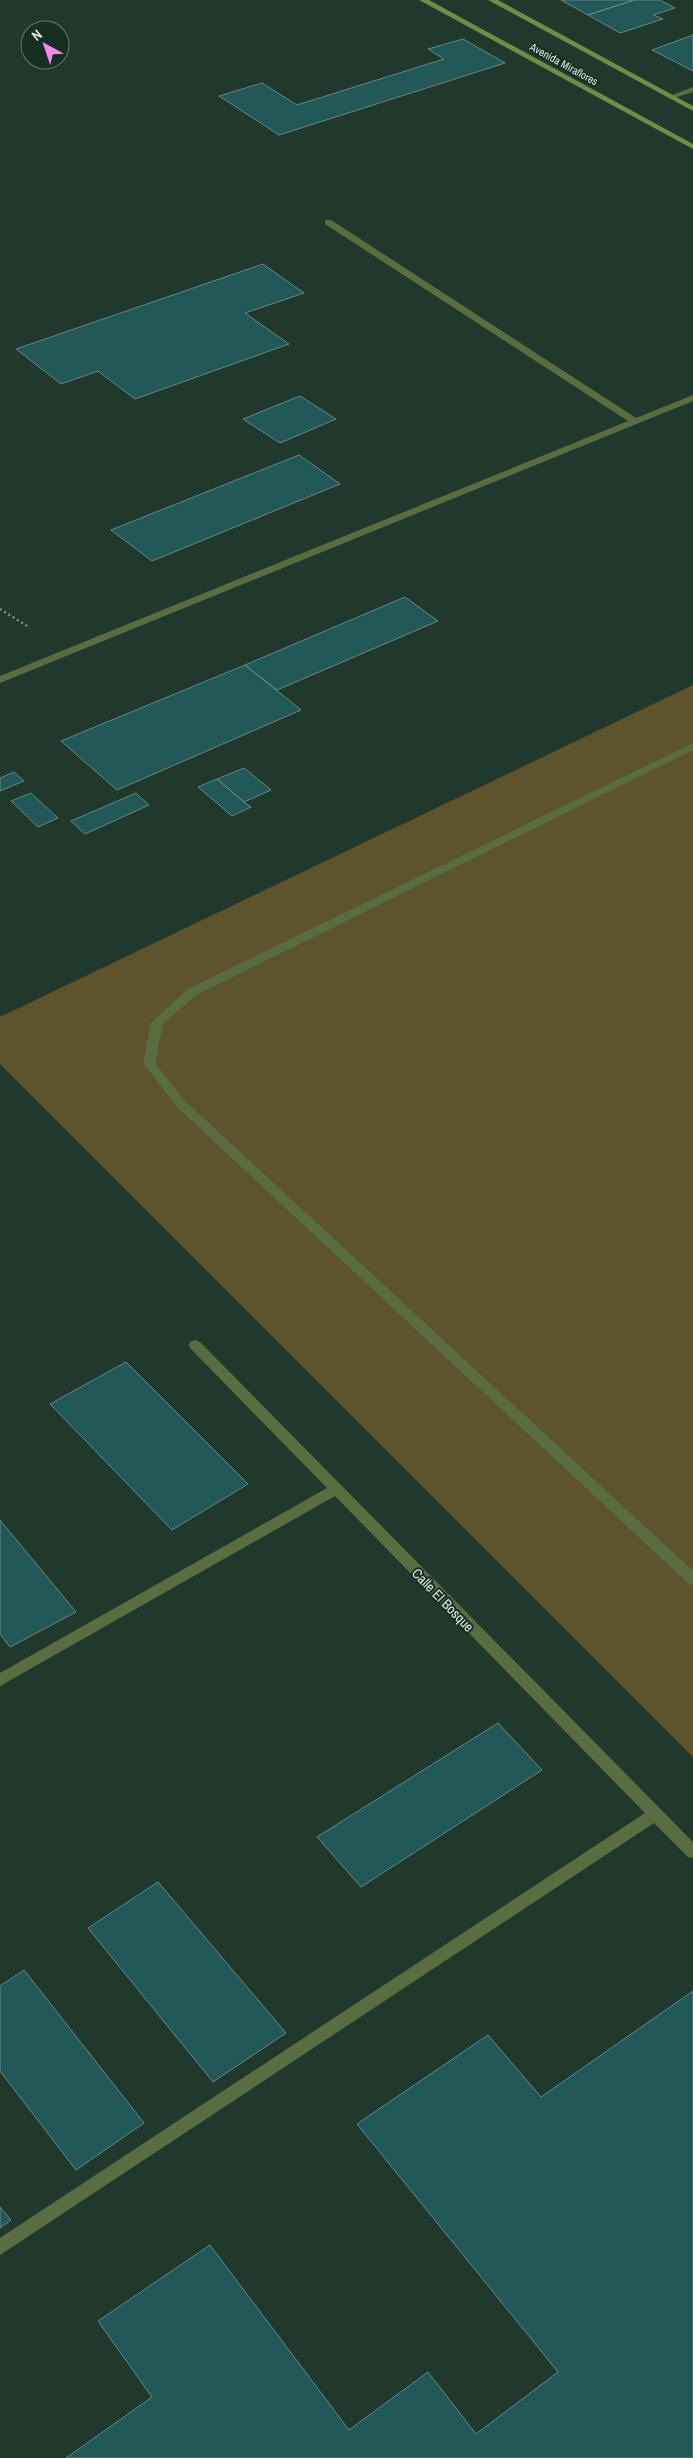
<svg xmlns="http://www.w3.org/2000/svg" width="693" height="2458" viewBox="0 0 693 2458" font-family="'Archivo Narrow',sans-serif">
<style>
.green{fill:#5d532d}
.building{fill:#225858;stroke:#678787}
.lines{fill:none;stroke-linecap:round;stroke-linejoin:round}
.path{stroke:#7f9289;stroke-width:2.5;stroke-dasharray:2 3;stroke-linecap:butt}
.lane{fill:#5a6d41;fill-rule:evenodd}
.street{fill:#5a6d41;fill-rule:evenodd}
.secondary{fill:#6f8d45;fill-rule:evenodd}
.labels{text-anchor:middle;stroke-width:4;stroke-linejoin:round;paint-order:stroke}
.far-street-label{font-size:11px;fill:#d9e7e0;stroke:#172e23}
.street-label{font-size:14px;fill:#d9e7e0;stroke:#172e23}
</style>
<rect width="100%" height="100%" fill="#21392d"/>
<!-- green -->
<path class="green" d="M693,685V1757L0,1064V1017Z"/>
<!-- building -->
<path class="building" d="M561,0H634L588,15Z
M634,0H660L675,8L653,15L663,19L620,33L588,15Z
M693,35V71L652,50Z
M463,39L505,63L279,135L219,96L262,83L297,105L444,59L428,49Z
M263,264L304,293L245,313L289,344L135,399L98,371L61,384L16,349Z
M300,396L336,419L280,443L243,419Z
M299,455L340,484L152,561L111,530Z
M405,597L438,621L277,690L245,665Z
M245,665L301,710L117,790L61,741Z
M244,768L271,790L244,802L217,779Z
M14,772L24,781L0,791V778Z
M217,779L244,802L251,807L232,816L198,787Z
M31,793L58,818L38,827L11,801Z
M136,793L149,805L85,834L71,821Z
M126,1362L248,1484L172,1530L50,1404Z
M0,1520L76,1612L10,1647L0,1634Z
M498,1723L542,1770L361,1887L317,1837Z
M158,1882L286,2033L213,2082L88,1928Z
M24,1970L144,2123L76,2170L0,2071V1986Z
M693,1991V2458H66L152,2397L98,2321L210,2245L349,2430L428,2372L476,2434L558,2372L357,2124L488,2035L541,2097Z
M0,2207L11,2220L0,2228Z"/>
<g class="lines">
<!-- path -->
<path class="path" d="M0,609L27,626"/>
<!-- lane -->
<path class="lane" d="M693,743V750L196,995L163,1024L155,1063L185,1101L693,1571V1585L688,1583L177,1107L143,1063L151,1023L188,989Z"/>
<!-- street -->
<path class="street" d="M693,87V92L671,99L667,97Z
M325,220H331L636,418L693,395V401L0,683V676L628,421L325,224Z
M195,1340L200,1342L693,1842V1858L688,1857L654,1823L0,2255V2238L645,1813L335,1496L0,1686V1673L327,1488L190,1348L189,1345L190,1342Z"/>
<!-- secondary -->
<path class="secondary" d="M419,0H429L693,144V149Z
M488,0H498L693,106V111Z"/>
</g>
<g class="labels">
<!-- far-street labels -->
<g class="far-street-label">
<text transform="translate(564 64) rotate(29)" y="4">Avenida Miraflores</text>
</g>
<!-- street labels -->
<g class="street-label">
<text transform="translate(443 1600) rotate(46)" y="5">Calle El Bosque</text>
</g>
</g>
<!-- north arrow -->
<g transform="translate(45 45) rotate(320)"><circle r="24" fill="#172e23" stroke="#65786f"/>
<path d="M0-4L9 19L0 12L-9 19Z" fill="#f688ec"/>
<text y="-8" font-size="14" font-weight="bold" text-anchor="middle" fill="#d9e7e0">N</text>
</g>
</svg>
